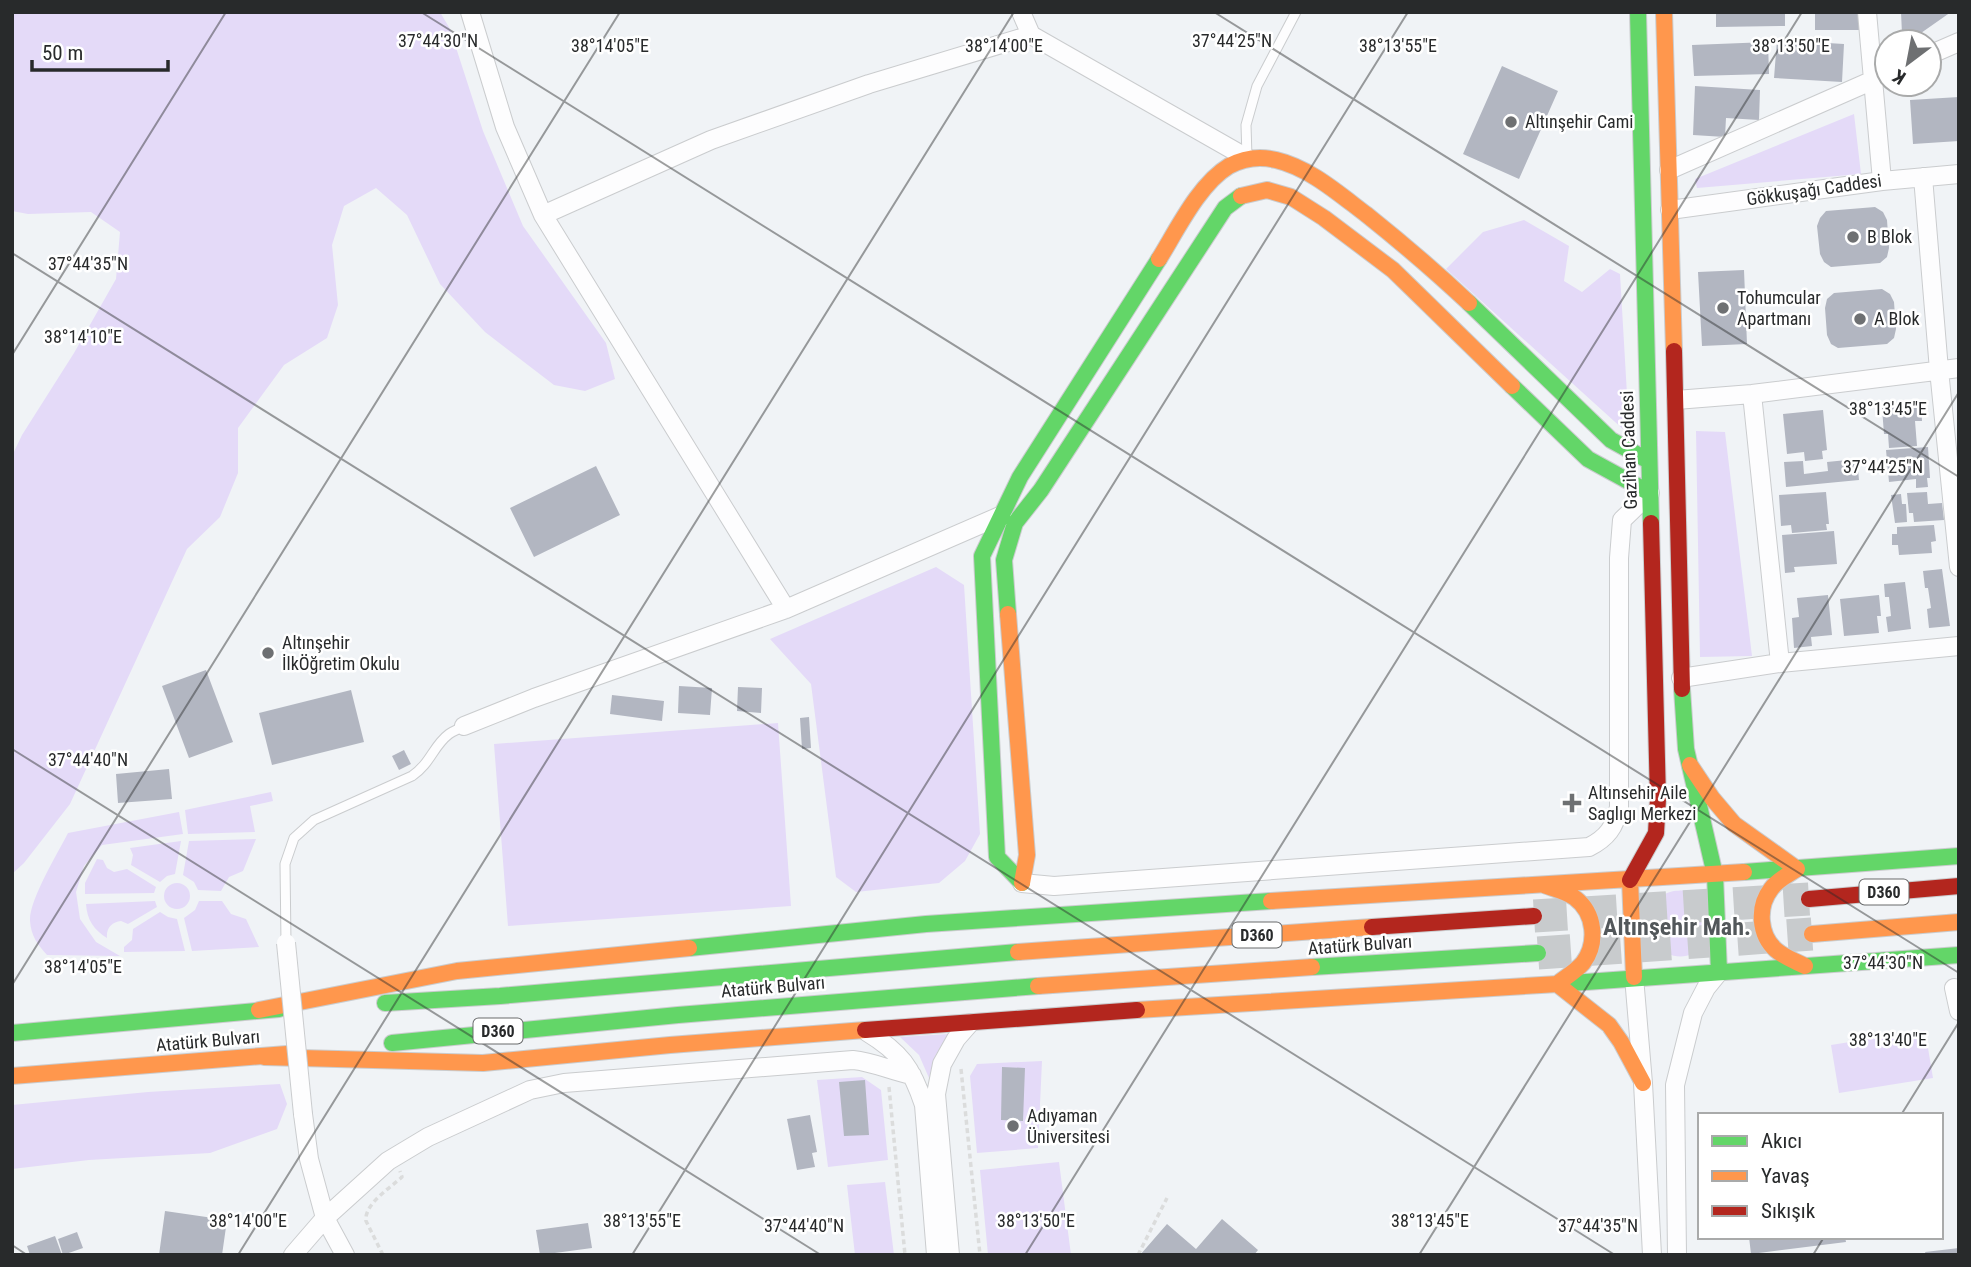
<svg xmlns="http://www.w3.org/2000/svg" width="1971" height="1267" viewBox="0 0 1971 1267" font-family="'Roboto Condensed',sans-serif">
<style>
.green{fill:#e4daf8}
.building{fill:#b2b6c1}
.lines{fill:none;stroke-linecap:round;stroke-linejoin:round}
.highway-tunnel{stroke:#c8cbcd;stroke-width:33;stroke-dasharray:33 17;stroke-linecap:butt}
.lane-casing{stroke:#caccce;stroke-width:11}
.street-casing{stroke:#caccce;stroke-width:20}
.fast-casing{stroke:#caccce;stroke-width:18}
.slow-casing{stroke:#caccce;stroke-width:18}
.jam-casing{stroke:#caccce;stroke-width:18}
.path{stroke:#dbdcdc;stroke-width:3.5;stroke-dasharray:5 3.5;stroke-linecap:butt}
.lane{stroke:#fdfdfe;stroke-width:9}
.street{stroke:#fdfdfe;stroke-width:18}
.fast{stroke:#63d668;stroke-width:16}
.slow{stroke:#ff974d;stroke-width:16}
.jam{stroke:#b3261e;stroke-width:16}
.street-bridge-casing{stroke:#caccce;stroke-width:20;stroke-linecap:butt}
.street-bridge{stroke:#fdfdfe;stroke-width:18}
.ticks{fill:none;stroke:#282a2b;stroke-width:2;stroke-opacity:0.45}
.poi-dot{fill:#6e7072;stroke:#fff;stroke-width:2.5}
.labels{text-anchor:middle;stroke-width:5;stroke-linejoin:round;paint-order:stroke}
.shield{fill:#fff;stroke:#686a6b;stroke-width:2}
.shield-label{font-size:16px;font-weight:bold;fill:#282a2b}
.poi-label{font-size:18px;fill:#282a2b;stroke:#fff;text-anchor:start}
.street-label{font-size:18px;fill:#282a2b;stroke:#fff}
.district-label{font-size:24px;font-weight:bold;fill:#52575a;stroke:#fff}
.ticks-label{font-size:18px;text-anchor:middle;fill:#282a2b;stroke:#fff;stroke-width:5;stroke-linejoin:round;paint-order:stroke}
</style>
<rect width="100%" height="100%" fill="#f0f3f6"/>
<!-- green -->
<path class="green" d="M12,12H440L450,29L483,131L523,226L606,343L615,379L585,391L554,385L485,332L440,284L407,215L376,188L344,206L332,245L338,305L327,338L284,365L238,428V473L220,517L187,549L70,804L24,863L12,874V456L22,435L74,353L116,279L120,232L91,212L28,214L12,211Z
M1854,114L1861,174L1697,188L1695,179Z
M1524,220L1569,246L1564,281L1582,292L1610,269L1620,274L1629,429L1625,431L1446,269L1483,232Z
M1696,431L1725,432L1752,656L1700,657Z
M936,567L964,585L980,834L965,861L939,883L856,892L836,877L811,684L770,639Z
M778,723L791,906L508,926L494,744Z
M271,792L273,801L250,806L255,832L188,834L185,810Z
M179,812L183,834L102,845L84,866L76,892L80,919L96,942L120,956L47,955C38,945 31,936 30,921C29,900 58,853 68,833Z
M256,839L243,871L229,877L221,891L198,890L194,882L183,875L189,841Z
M181,841L175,874L167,876L160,882L131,865L133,855L130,848Z
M97,859L103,860L107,868L114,872L127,869L156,887L154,893L85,894V883Z
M164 896a13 13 0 1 1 26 0a13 13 0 1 1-26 0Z
M1686,890L1702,897L1707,944C1662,987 1622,906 1670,892C1675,890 1681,891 1686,890Z
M155,901L157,907L128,924L121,921C112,922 106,928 107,938C94,930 87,920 86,904Z
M199,901H222L231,914L246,919L259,947L192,951L184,918L195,910Z
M160,912L168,917L177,919L185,951L124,952V947L132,940L133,929Z
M1925,1030L1933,1078L1839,1093L1831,1045Z
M949,1034L935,1056L929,1078L919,1055L900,1037Z
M1042,1061L1038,1148L977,1153L970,1076L977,1064Z
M862,1077L881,1090L888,1160L828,1167L817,1080Z
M280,1084L287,1104L277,1129L210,1153L89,1160L12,1169V1105L148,1092Z
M1059,1162L1071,1255H988L980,1170Z
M885,1182L894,1255H855L847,1185Z"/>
<!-- building -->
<path class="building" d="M1716,12H1785V26L1716,27Z
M1815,12H1862L1863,30H1815Z
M1901,12H1951L1921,33L1902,34Z
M1777,40L1844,44L1842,82L1774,78Z
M1768,42L1769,74L1694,76L1692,45Z
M1502,66L1558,91L1519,179L1463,154Z
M1695,86L1760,90L1759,120L1726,118L1725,137L1693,135Z
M1959,97V141L1913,144L1910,100Z
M1875,207L1883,212L1887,220L1889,248L1887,257L1880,263L1831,267L1824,262L1820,254L1817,226L1820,218L1826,211Z
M1744,270L1747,344L1702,346L1698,272Z
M1882,289L1890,294L1894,302L1896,329L1894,338L1887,344L1838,348L1831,344L1827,335L1825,308L1827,299L1834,293Z
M1921,405L1922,421H1915L1917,446L1889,448L1888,434H1884L1882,408Z
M1823,410L1827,450L1822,451L1823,459L1805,461L1804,452L1787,454L1783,414Z
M1928,447L1930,478H1927L1928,487L1916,488V479L1889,482L1886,450Z
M1857,459L1859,480L1786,487L1784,462L1803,461L1804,474L1828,471L1827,462Z
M596,466L620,515L534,557L510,508Z
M1826,492L1829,524H1826L1827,530L1792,533L1791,525L1781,526L1779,495Z
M1927,492L1928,504L1942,503L1944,520L1914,522L1913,513H1909L1907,493Z
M1901,494L1902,504H1906L1907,522L1895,523L1891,495Z
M1934,525L1936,541L1931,542L1932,553L1899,555L1898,545H1892V534H1897V527Z
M1834,531L1837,564L1794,567L1795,572L1785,573L1782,535Z
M1942,569L1950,626L1929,628L1927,609L1931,608L1928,588H1925L1923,571Z
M1905,582L1911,629L1888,632L1886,617L1891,616L1889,597H1885L1884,584Z
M1828,595L1832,635L1811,637L1812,646L1794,648L1792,618L1799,617L1797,598Z
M1879,595L1881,616H1877L1879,633L1844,636L1840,599Z
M206,670L233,742L189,758L162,686Z
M679,686L712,688L710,715L678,713Z
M738,687L762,688L761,713L737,711Z
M351,690L364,742L272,765L259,713Z
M612,695L664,701L662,721L610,714Z
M809,717L811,748L802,749L800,718Z
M404,750L411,764L399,770L392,756Z
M169,769L172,799L118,803L116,774Z
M1002,1067L1025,1068L1023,1121L1001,1120Z
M865,1080L869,1135L844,1136L839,1082Z
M810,1115L817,1152L812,1153L815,1167L797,1170L787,1119Z
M165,1211L227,1220L222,1255H159Z
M1222,1219L1258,1250L1254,1255H1140L1167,1224L1196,1249Z
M588,1223L592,1248L540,1255L536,1230Z
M77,1232L83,1248L63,1255L58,1239Z
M55,1236L62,1255H30L27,1246Z
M1749,1237H1845L1846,1242L1751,1254Z
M1959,1248V1255H1926L1925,1252Z"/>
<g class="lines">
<!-- highway-tunnel -->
<path class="highway-tunnel" d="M1534,916L1809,899
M1538,953L1812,934"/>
<!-- lane casing -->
<g class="lane-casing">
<path id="lane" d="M1247,157L1246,125L1257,86L1296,12
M286,943L285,864L294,838L314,820L412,776C431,763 433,746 449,734C453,731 459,729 464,726"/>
</g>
<!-- street casing -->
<g class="street-casing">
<path id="street" d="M470,12L505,127L543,215L786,609
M1021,12L1031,35
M1867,12L1882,181
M1929,55L1959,42
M1669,170L1887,74
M1923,177L1939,370L1959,567
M1670,210L1882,181L1959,174
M543,215L711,140L869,84L1031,35L1247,158
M1752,394L1780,663
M1676,400L1752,394L1959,368
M1681,678L1780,663L1959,646
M464,726L534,698L786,609L1000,516L1003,517
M1022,883L1054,886L1589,847C1607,838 1615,827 1619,807V558L1622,520L1650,493
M1634,977L1643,1083L1652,1255
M1954,988L1959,1011
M867,1032C900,1052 912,1068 924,1105L936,1255
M303,1114L309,1159L325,1218L345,1255
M293,1255L325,1218L388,1161L428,1137L530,1090L564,1083L853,1060C874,1062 891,1071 912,1075
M950,1255L936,1094L942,1064L956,1039L970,1023
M1677,1255L1675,1085L1693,1013L1706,988L1719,972"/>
</g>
<!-- fast casing -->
<g class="fast-casing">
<path id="fast" d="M1638,12L1651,523
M1469,303L1611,440L1649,461
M1512,386L1588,459L1650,493
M1008,614L1004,560L1015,523L1041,490L1225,208L1241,196
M1682,689L1686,749L1715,875
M1744,872L1959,856
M1715,875L1719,972
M1022,883L997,857L982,556L1020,477L1159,259
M689,948L926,924L1271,901
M1312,967L1538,953
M1558,984L1959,955
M385,1003L500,996L1018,952
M12,1033L279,1009
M392,1043L678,1015L1038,986"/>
</g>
<!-- slow casing -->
<g class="slow-casing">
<path id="slow" d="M1664,12L1674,351
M1241,196L1267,190L1291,197L1324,218L1393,270L1512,386
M1159,259C1177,230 1199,184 1229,166C1244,158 1260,156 1276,160C1310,168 1339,194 1367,215C1402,243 1436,272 1469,303
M1008,614L1027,855L1022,883
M1690,765L1712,798L1734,824L1797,869C1788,875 1777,880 1771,889C1757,907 1759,935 1776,950C1784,957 1795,961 1805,966
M1630,880L1634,977
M1544,885C1554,889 1566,891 1575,898C1595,913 1598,943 1583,963C1576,971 1566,977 1557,984L1609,1025L1621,1042L1643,1083
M1271,901L1744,872
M1812,934L1959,922
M1018,952L1372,927
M1038,986L1312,967
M259,1010L457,971L689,948
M1137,1010L1558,984
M264,1057L483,1063L670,1045L865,1030
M12,1076L287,1054"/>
</g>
<!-- jam casing -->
<g class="jam-casing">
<path id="jam" d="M1674,351L1682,689
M1630,880L1656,833L1658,799L1651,523
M1809,899L1959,886
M1372,927L1534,916
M865,1030L1137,1010"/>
</g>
<!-- path -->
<path class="path" d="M961,1069L980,1255
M889,1087L905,1255
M383,1255L366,1221C364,1204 390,1188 402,1177L400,1171
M1138,1255L1167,1198"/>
<!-- lane -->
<use href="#lane" class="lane"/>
<!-- street -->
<use href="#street" class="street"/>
<!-- fast -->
<use href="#fast" class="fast"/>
<!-- slow -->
<use href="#slow" class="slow"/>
<!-- jam -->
<use href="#jam" class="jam"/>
<!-- street-bridge casing -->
<g class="street-bridge-casing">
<path id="street-bridge" d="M286,943L303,1114"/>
</g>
<!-- street-bridge -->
<use href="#street-bridge" class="street-bridge"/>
</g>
<!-- ticks -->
<path class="ticks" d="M421,12L1959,973M1214,12L1959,477M12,253L1615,1255M12,355L226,12M12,749L821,1255M12,985L620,12M1901,1115L1959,1022M12,1245L27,1255M238,1255L1014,12M632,1255L1408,12M1025,1255L1802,12M1419,1255L1959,392M1813,1255L1824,1237"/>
<!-- markers -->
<g class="poi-dot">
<circle cx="1511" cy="122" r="7"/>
<circle cx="1853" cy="237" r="7"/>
<circle cx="1723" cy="308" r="7"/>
<circle cx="1860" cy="319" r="7"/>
<circle cx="268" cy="653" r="7"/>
<path d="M1568.5 792.5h7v7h7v7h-7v7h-7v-7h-7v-7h7z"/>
<circle cx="1013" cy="1126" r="7"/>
</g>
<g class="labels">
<!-- shield labels -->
<g class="shield">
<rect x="1859.5" y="879.5" width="49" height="25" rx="5"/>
<rect x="1232.5" y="922.5" width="49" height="25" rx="5"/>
<rect x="473.5" y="1018.5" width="49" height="25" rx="5"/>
</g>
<g class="shield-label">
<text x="1884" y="898">D360</text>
<text x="1257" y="941">D360</text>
<text x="498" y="1037">D360</text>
</g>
<!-- poi labels -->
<g class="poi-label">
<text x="1525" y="128">Altınşehir Cami</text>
<text x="1867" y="243">B Blok</text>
<text x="1737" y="304">Tohumcular<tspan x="1737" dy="21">Apartmanı</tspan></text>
<text x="1874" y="325">A Blok</text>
<text x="282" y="649">Altınşehir<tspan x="282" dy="21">İlkÖğretim Okulu</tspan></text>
<text x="1588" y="799">Altınsehir Aile<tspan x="1588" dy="21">Saglıgı Merkezi</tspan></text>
<text x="1027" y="1122">Adıyaman<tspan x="1027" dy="21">Üniversitesi</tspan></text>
</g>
<!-- street labels -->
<g class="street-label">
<text transform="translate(1814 190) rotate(-8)" y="6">Gökkuşağı Caddesi</text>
<text transform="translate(1629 450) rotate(-92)" y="6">Gazihan Caddesi</text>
<text transform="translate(1360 945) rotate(-4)" y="6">Atatürk Bulvarı</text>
<text transform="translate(773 987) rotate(-5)" y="6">Atatürk Bulvarı</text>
<text transform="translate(208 1041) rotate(-5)" y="6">Atatürk Bulvarı</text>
</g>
<!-- district labels -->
<g class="district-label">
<text x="1677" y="935">Altınşehir Mah.</text>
</g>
</g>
<g class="ticks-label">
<text x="438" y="47">37°44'30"N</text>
<text x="1232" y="47">37°44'25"N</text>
<text x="610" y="52">38°14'05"E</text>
<text x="1004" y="52">38°14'00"E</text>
<text x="1398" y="52">38°13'55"E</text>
<text x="1791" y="52">38°13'50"E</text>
<text x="88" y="270">37°44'35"N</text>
<text x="83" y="343">38°14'10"E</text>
<text x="1888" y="415">38°13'45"E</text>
<text x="1883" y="473">37°44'25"N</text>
<text x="88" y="766">37°44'40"N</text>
<text x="1883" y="969">37°44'30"N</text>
<text x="83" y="973">38°14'05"E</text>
<text x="1888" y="1046">38°13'40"E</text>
<text x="248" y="1227">38°14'00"E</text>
<text x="642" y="1227">38°13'55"E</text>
<text x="1036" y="1227">38°13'50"E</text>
<text x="1430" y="1227">38°13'45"E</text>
<text x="804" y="1232">37°44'40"N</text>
<text x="1598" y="1232">37°44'35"N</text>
</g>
<!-- border -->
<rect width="1971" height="1267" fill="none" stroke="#282a2b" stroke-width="28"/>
<!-- legend -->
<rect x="1698" y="1113" width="245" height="126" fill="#ffffff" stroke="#a9aaaa" stroke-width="2"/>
<rect x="1712" y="1136" width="35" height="10" fill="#63d668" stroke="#a9aaaa" stroke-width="2"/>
<text x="1761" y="1148" font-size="21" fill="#282a2b">Akıcı</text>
<rect x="1712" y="1171" width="35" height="10" fill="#ff974d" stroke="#a9aaaa" stroke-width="2"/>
<text x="1761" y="1183" font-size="21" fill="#282a2b">Yavaş</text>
<rect x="1712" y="1206" width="35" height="10" fill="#b3261e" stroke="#a9aaaa" stroke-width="2"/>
<text x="1761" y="1218" font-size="21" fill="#282a2b">Sıkışık</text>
<!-- north arrow -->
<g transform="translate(1908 63) rotate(212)"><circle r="33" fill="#ffffff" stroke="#a9aaaa" stroke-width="2"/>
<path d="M0-5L12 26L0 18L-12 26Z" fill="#6e7072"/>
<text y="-10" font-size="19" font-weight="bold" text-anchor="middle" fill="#282a2b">K</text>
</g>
<!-- scale -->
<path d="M32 60v10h136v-10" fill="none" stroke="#282a2b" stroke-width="3.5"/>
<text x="42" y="60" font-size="21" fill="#282a2b" stroke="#ffffff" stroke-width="5" paint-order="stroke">50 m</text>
</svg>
